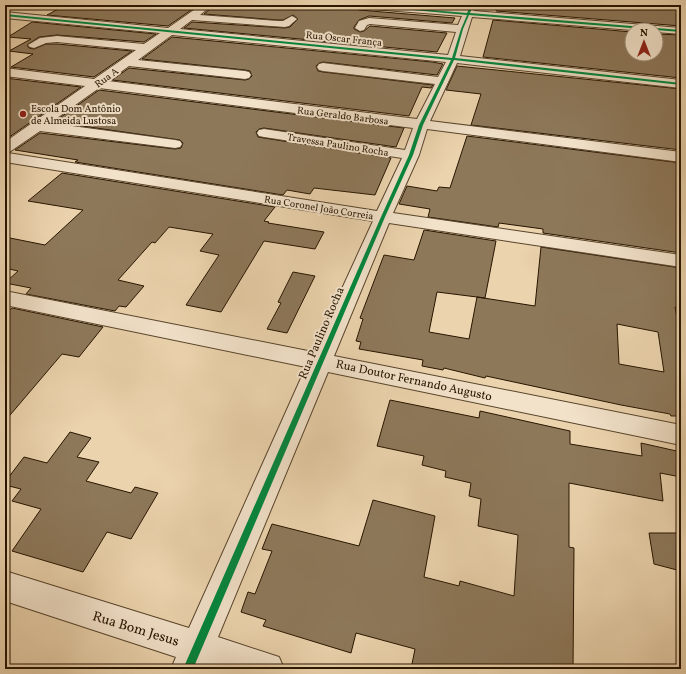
<svg xmlns="http://www.w3.org/2000/svg" width="686" height="674" viewBox="0 0 686 674" font-family="Vollkorn,serif">
<style>
.building{fill:#8d785a;stroke:#271500;fill-rule:evenodd}
.lines{fill:none;stroke-linecap:round;stroke-linejoin:round}
.minor-casing{stroke:#58442b;stroke-width:2}
.minor{fill:#f2e2ca;fill-rule:evenodd}
.cycleway-casing{stroke:#f2e2ca;stroke-width:2}
.cycleway{fill:#00873e;fill-rule:evenodd}
.poi-dot{fill:#8f2418;stroke:#f2e2ca;stroke-width:1.5}
.labels{text-anchor:middle;stroke-width:4;stroke-linejoin:round;paint-order:stroke}
.far-street-label{font-size:10px;fill:#271500;stroke:#f2e2ca}
.far-poi-label{font-size:10px;fill:#271500;stroke:#f2e2ca;text-anchor:start}
.street-label{font-size:12px;fill:#271500;stroke:#f2e2ca}
.near-street-label{font-size:14px;fill:#271500;stroke:#f2e2ca}
</style>
<rect width="100%" height="100%" fill="#ebd3ad"/>
<filter id="stains"><feTurbulence type="fractalNoise" baseFrequency=".005" numOctaves="4"/><feColorMatrix values="0 0 0 0 .2 0 0 0 0 .09 0 0 0 0 .02 0 0 0 .5 -.17"/></filter>
<radialGradient id="worn" r=".72"><stop offset=".6" stop-color="#630" stop-opacity="0"/><stop offset="1" stop-color="#630" stop-opacity=".3"/></radialGradient>
<!-- building -->
<path class="building" d="M66,5H165L194,8L168,26L47,15Z
M215,5H353L359,10L455,18L452,23L369,16L359,20L354,27V29L360,32L364,31L370,26L447,33L437,52L184,28L192,22L285,28L290,27L298,19L293,15L283,20H278L204,14Z
M498,5H593L630,8V5H681V26L496,11Z
M493,20L632,32V54H656V34L681,35V78L483,57Z
M32,22L156,34L144,42L57,35L39,37L27,45L29,48L34,49L46,44H57L132,51L94,77L11,67L33,54L9,51L31,39L8,37Z
M172,37L432,62L443,64L437,75L323,62L319,63L316,66L318,71L323,72L433,85L431,88L422,87L409,116L112,80L129,68L245,80L249,79L252,76L250,71L245,70L142,59Z
M457,66L681,89V150L471,125L481,94L446,90Z
M5,78L81,87L5,140Z
M99,90L404,128L396,147L264,128L259,129L256,132L258,137L264,138L391,158L375,195L314,188L310,194L287,190L283,195L75,162L78,160L15,150L40,133L175,149L181,148L183,143L180,140L54,122Z
M467,136L681,163V253L543,233V229L499,223L498,227L428,217L430,209L399,204L407,186L437,191L439,187L450,188Z
M62,173L275,207L264,221L269,222L268,223L324,232L315,249L264,241L221,312L186,305L219,255L200,251L213,234L169,227L155,243L152,242L118,280L144,286L126,307L119,306L115,311L26,294L31,288L5,283L18,271L5,268V237L45,245L83,210L28,201Z
M424,230L496,241L485,298L437,292L429,332L469,339L477,297L535,306L541,247L681,268V308L675,307L681,340V416H671L670,414L621,405L486,376L485,378L444,368L443,370L422,366L423,360L359,349L361,342L356,341L363,319L360,318L384,255L414,260ZM617,324L658,332L664,372L619,364Z
M293,272L315,276L287,333L267,329L281,303L278,302Z
M12,308L103,327L79,357L62,354L5,421V314Z
M390,400L479,418L480,411L570,431V444L642,456L641,443L681,452V477L660,473L663,501L569,483V547L574,548L573,669H411L415,649L356,633L351,653L263,626L266,620L241,612L248,592L255,594L272,551L262,549L272,524L359,546L373,500L435,516L424,577L459,586L460,581L514,596L518,535L478,526L481,499L469,496L471,483L445,477L446,471L422,465L424,456L377,446Z
M70,432L91,438L77,457L99,462L86,481L131,493L135,487L158,493L131,539L107,532L83,572L12,551L41,509L12,501L21,489L5,485V482L24,457L47,463Z
M649,533H681V571L654,564Z"/>
<g class="lines">
<!-- minor casing -->
<g class="minor-casing">
<path id="minor" d="M201,5H212L200,15L278,21H283L292,16L297,19L289,26L285,27L192,20L180,29L448,55L456,32L370,24L367,25L364,30L360,31L355,28L359,21L369,18L458,25L462,16L359,8L354,5H396L465,10L467,5H477L474,11L681,28V34L656,32V30H632L472,17L460,56L681,80V88L457,63L430,121L681,152V162L427,129L419,155L393,213L681,255V267L389,223L334,356L681,425V445L328,372L218,637L279,657L284,669H214L206,666L205,669H171L176,657L5,601V571L189,628L306,367L5,305V291L313,352L373,221L5,162V142L85,86L5,76V68L94,79L136,50L57,42L46,43L34,48L30,47L28,45L40,38L57,36L144,44L160,33L5,18V12L168,28ZM172,35L446,62L438,77L323,63L319,64L317,67L319,70L323,71L435,84L417,119L108,81L129,66L245,79L249,78L251,75L249,72L245,71L138,60ZM99,88L413,128L405,150L264,129L259,130L257,133L259,136L264,137L402,158L377,211L8,153L40,131L175,148L180,147L182,144L180,141L175,140L50,123Z"/>
</g>
<!-- minor -->
<use href="#minor" class="minor"/>
<!-- cycleway casing -->
<g class="cycleway-casing">
<path id="cycleway" d="M358,5H369L467,13L471,5H473L470,13L681,30V32L469,15L463,29L455,58L681,83V85L454,60L423,125L413,155L385,217L193,669H183L381,217L409,155L419,125L451,60L5,16V14L452,58L461,29L467,15Z"/>
</g>
<!-- cycleway -->
<use href="#cycleway" class="cycleway"/>
</g>
<!-- markers -->
<circle class="poi-dot" cx="23" cy="114" r="4"/>
<g class="labels">
<!-- far-street labels -->
<g class="far-street-label">
<text transform="translate(344 38) rotate(6)" y="4">Rua Oscar França</text>
<text transform="translate(106 77) rotate(-36)" y="4">Rua A</text>
<text transform="translate(343 115) rotate(7)" y="4">Rua Geraldo Barbosa</text>
<text transform="translate(338 144) rotate(9)" y="4">Travessa Paulino Rocha</text>
<text transform="translate(319 207) rotate(9)" y="4">Rua Coronel João Correia</text>
</g>
<!-- far-poi labels -->
<g class="far-poi-label">
<text x="31" y="112">Escola Dom Antônio<tspan x="31" dy="12">de Almeida Lustosa</tspan></text>
</g>
<!-- street labels -->
<g class="street-label">
<text transform="translate(321 333) rotate(-67)" y="4">Rua Paulino Rocha</text>
<text transform="translate(414 380) rotate(12)" y="4">Rua Doutor Fernando Augusto</text>
</g>
<!-- near-street labels -->
<g class="near-street-label">
<text transform="translate(136 628) rotate(17)" y="5">Rua Bom Jesus</text>
</g>
</g>
<!-- margin -->
<rect width="686" height="674" fill="none" stroke="#ebd3ad" stroke-width="20"/>
<rect x="6" y="6" width="674" height="662" fill="none" stroke="#271500" stroke-width="2"/>
<rect x="10" y="10" width="666" height="654" fill="none" stroke="#271500"/>
<!-- north arrow -->
<g transform="translate(644 42)"><circle r="19" fill="#f2e2ca" stroke="#a19079"/>
<path d="M0-3L7 15L0 10L-7 15Z" fill="#8f2418"/>
<text y="-6" font-size="11" font-weight="bold" text-anchor="middle" fill="#271500">N</text>
</g>
<rect width="100%" height="100%" filter="url(#stains)"/>
<rect width="100%" height="100%" fill="url(#worn)"/>
</svg>
